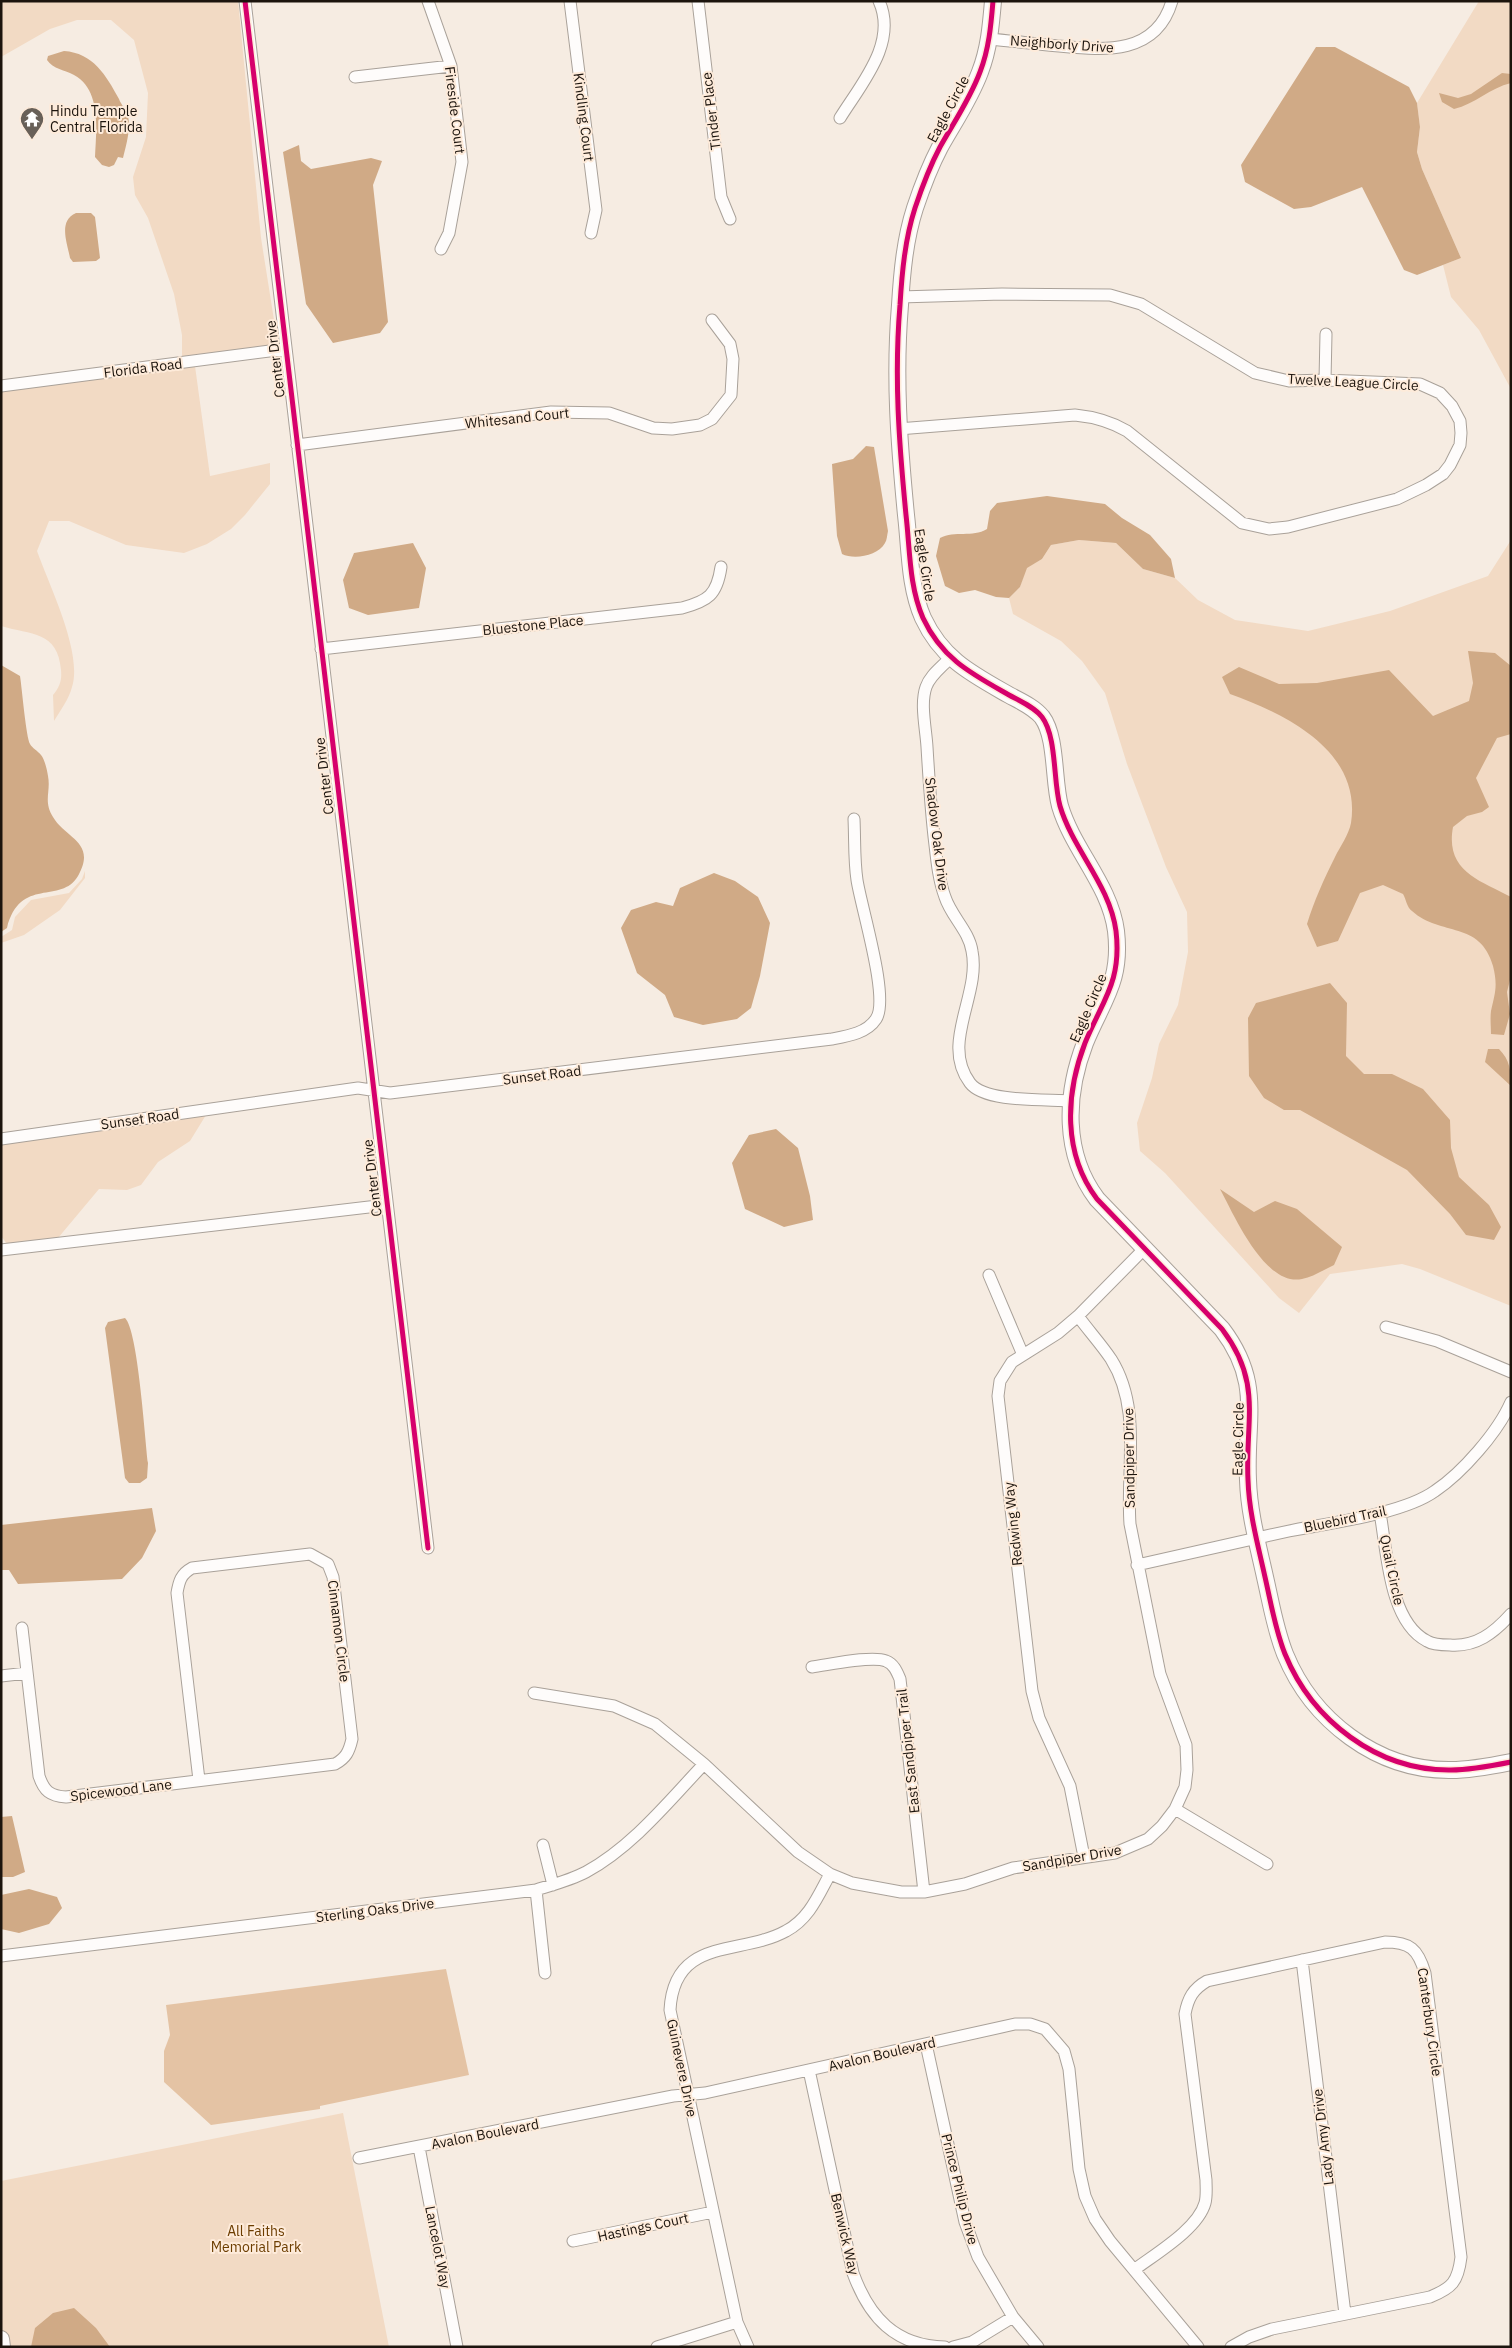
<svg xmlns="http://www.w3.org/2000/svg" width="1512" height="2348" viewBox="0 0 1512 2348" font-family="'IBM Plex Sans',sans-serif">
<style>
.green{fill:#f2dac4}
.forest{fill:#e4c3a4}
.water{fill:#d0aa86}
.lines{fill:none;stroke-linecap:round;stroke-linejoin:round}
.street-casing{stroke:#a9a199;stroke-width:13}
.secondary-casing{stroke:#a9a199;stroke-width:18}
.street{stroke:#fefcfb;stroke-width:11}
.secondary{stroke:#fefcfb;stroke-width:16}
.cycleway-casing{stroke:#feebda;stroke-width:8}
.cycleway{stroke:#d6006c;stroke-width:5}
.labels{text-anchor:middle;stroke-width:4;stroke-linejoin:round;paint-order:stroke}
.street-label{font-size:14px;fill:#1c140d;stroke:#feebda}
.poi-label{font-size:14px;fill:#1c140d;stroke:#feebda;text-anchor:start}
.park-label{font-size:14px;fill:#6c3d00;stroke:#feebda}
</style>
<rect width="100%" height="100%" fill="#f6ece2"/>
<!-- green -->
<path class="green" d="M13,1H238L261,238L278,345L182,357V335L174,294L148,218L135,195L133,177L146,137L148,93L134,40L111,20H77L50,29L1,57V2Z
M1479,1H1511V389L1479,330L1451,297L1443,265L1461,258L1422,169L1417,152L1420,127L1417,103Z
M195,366L210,476L270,463V484L245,515L231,529L207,544L184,553L126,545L69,521H49L37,551C49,585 83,653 72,687C69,699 60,711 54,721L53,695C60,687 62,680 61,670C58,631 31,635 1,626V391Z
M1079,540L1116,543L1143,569L1175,578L1198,600L1235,620L1308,631L1390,611L1488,576L1511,540V1306L1420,1269L1402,1264L1330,1274L1299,1313L1279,1298L1165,1173L1140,1151L1137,1123L1152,1078L1159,1044L1178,1005L1188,952L1187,912L1166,867L1127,764L1105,693L1082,661L1061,641L1013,614L1009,598L1020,587L1026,568L1042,559L1051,545Z
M85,871V878L60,910L24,935L1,943V937L12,930L15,917L31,900L69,893L82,879Z
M206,1115L190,1141L158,1162L141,1185L127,1190L99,1189L58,1238L7,1244L1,1236V1144Z
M343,2113L389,2347H2L1,2181Z"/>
<!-- forest -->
<path class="forest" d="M446,1969L469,2075L320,2106V2109L211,2125L164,2082V2051L170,2035L166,2005Z"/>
<!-- water -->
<path class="water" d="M1316,47H1335L1409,87L1417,103L1420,127L1417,152L1422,169L1461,258L1417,275L1404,270L1362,187L1311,207L1294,209L1245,182L1241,165Z
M64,51C93,53 106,75 119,99C121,105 127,110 128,116C131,130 126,145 123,158L118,157L114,165L109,167L102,165L95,157C96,131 102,90 74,75C65,70 53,69 47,60L48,56Z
M1502,73L1511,74V83C1490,88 1475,104 1454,109L1442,102L1439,93L1458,98L1471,94Z
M299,145L301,161L311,169L371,158L382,161L373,185L388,322L380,333L333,343L306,304L283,152Z
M76,213H91L95,217L100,258L96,261L73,262L70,258C67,242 58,221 76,213Z
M866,446L874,447L888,531C887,535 887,540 885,543C878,556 854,560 842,554L837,536L832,464L853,459Z
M1047,496L1105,504L1122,518L1150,535L1171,559L1175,578L1143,569L1116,543L1079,540L1051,545L1042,559L1027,568L1020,587L1009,598L996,597L975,590L959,593L945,586L936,556L940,538C955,530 972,538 987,529L990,511L997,503Z
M413,543L426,568L419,608L368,615L349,608L343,580L354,553Z
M1468,651L1495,653L1511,666V734L1497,738L1476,778L1489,807L1482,812L1467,816L1453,827C1445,871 1479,880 1511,897V976L1507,992L1510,1014L1504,1035L1491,1034C1491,1027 1490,1018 1491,1011C1495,993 1498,986 1493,966C1480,920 1441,937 1412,911C1407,908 1406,899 1403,894L1383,885L1360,893L1338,941L1317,947L1307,924C1314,901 1324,879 1335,857C1340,847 1349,834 1351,823C1362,751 1286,714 1230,694L1222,677L1239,667L1279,684L1317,683L1389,670L1433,716L1469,701L1473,683Z
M1,665L20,676C22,688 26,737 30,744C32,748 38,751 41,755C45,760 47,770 48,776C51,792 43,801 53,817C66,839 97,842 78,876C61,905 20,876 7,928L1,932Z
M714,873L735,881L758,897L770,923L760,976L751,1008L737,1019L703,1025L674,1017L665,995L637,973L621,928L631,910L656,902L673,906L680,888Z
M1330,983L1347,1003L1346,1056L1364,1074H1392L1423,1089L1450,1120L1451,1148L1459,1177L1489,1205L1501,1227L1494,1240L1466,1235L1450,1214L1407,1170L1300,1110H1284L1264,1098L1249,1076L1248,1018L1256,1003Z
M1488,1049H1499C1510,1060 1511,1071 1511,1086L1485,1062Z
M776,1129L798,1148L810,1196L813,1220L784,1227L745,1209L732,1163L749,1135Z
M1220,1189L1254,1212L1275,1201L1297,1209L1342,1247L1334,1265C1323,1270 1313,1277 1302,1279C1265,1287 1234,1215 1220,1189Z
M125,1318C138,1330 145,1439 148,1463L147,1478L140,1483H129L125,1478L105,1328L108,1322Z
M152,1508L156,1531L142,1558L122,1579L18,1584L9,1570H1V1525Z
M12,1816L25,1872L13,1877H1V1817Z
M29,1889L57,1897L62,1908L49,1924L19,1933L1,1929V1895Z
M74,2308L96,2328L110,2347H31L35,2328L53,2313Z"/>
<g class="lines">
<!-- street casing -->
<g class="street-casing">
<path id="street" d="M245,1L428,1548
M428,1L451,66L462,162L449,233L441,249
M570,1L596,210L591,233
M698,1L721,197L730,219
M989,39C1013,41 1036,44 1059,46C1103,50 1156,56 1172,1
M355,77L451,66
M840,118C861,84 898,43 879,1
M1325,380L1326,334
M1,386L285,349
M898,429L1075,415C1095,417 1110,421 1127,431L1242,523L1269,529L1288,527L1397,499L1426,485L1443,474L1450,465L1460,445L1461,433L1460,421L1452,406L1440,393L1420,384L1325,380L1289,381L1255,373L1141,304L1110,295L1002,294L900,297
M297,445L551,412L609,413L653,428L672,429L700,425L712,419L731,395L733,359L730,344L712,320
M321,649L682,608C708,601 717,595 721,567
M950,658C942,667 930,675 926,687C920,704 926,729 927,747C929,780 931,813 935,845C937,863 939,881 945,897C951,916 969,931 972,951C981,995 940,1043 970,1083C985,1103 1047,1099 1072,1101
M1,1139L358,1088L390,1093L832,1039C848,1036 867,1033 876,1019C890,999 861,907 857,880C854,860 855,840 854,819
M1,1250L386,1205
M989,1275L1023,1355
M1386,1327L1437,1341L1511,1372
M1380,1513C1387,1551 1389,1622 1427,1641C1433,1645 1443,1645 1450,1645C1476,1647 1494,1633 1511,1614
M1137,1565C1187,1554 1238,1542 1289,1531C1329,1523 1403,1514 1435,1491C1462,1473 1498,1432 1511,1402
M22,1628L39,1776C44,1791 50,1796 66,1797L335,1764C346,1758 349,1752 352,1739L333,1577L328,1564L310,1554L192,1568C181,1574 179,1581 177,1593L199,1780
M812,1667C828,1665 872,1655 886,1661C894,1664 897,1672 900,1679L924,1892
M1,1676L27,1673
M534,1693L614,1706L655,1724L704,1764L798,1852L830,1874L852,1883L901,1892H924L965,1884L1013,1868L1115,1853L1148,1839L1162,1826L1175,1809L1185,1787L1187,1770L1186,1745L1160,1674L1130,1524C1126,1469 1142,1408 1111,1359C1101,1344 1088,1330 1078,1316
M1175,1809L1267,1864
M543,1845L553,1885
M1084,1857L1070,1786L1039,1718L1032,1691L998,1396L1000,1381L1012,1362L1058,1333L1078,1316L1145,1248
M536,1890L545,1973
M1,1956L536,1890C552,1885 571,1880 586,1872C633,1846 668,1802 704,1764
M1302,1960L1345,2314
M926,2044L965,2222L978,2257L1013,2317L1038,2347
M809,2070L853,2273C869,2317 895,2346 945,2347
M419,2147L457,2347
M359,2158L673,2096L705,2093L1015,2024H1030L1045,2029L1064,2051L1069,2069L1079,2169L1085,2196L1095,2219L1110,2241L1198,2347
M573,2241L713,2212
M1134,2270C1155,2254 1198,2229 1205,2203C1207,2196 1206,2187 1206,2180L1185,2014C1188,1998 1193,1989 1207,1981L1385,1942C1410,1942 1418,1949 1425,1973L1461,2257C1458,2282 1452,2288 1430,2297L1272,2329L1249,2337L1231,2347
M657,2347L737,2322
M748,2347L737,2322L670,2010C674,1936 741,1956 786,1931C809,1919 818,1896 830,1874
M953,2347L972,2342L1013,2317"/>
</g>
<!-- secondary casing -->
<g class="secondary-casing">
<path id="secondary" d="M993,1C991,25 989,49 980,72C970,99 954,122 940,147C930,166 922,187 915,208C905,239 902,272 900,305C894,377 899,443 906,515C910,549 909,586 923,618C942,659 972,674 1009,695C1020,701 1034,707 1042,717C1057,737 1053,781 1060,806C1073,850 1110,885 1116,931C1122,982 1102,1001 1085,1043C1065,1095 1063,1154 1097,1199L1222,1329C1263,1383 1245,1420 1248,1480C1249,1513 1258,1545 1265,1577C1271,1603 1275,1629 1285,1654C1312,1720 1377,1771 1451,1770C1471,1770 1491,1766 1511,1762
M1,2339L2,2347"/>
</g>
<!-- street -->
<use href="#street" class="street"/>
<!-- secondary -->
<use href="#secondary" class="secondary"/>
<!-- cycleway casing -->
<g class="cycleway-casing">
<path id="cycleway" d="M245,1L428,1548
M993,1C991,25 989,49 980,72C970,99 954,122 940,147C930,166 922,187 915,208C905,239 902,272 900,305C894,377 899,443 906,515C910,549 909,586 923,618C942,659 972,674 1009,695C1020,701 1034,707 1042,717C1057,737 1053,781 1060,806C1073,850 1110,885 1116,931C1122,982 1102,1001 1085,1043C1065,1095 1063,1154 1097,1199L1222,1329C1263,1383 1245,1420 1248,1480C1249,1513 1258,1545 1265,1577C1271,1603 1275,1629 1285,1654C1312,1720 1377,1771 1451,1770C1471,1770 1491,1766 1511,1762"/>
</g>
<!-- cycleway -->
<use href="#cycleway" class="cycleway"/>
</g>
<!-- icons -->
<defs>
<g id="temple-pin" transform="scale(1.25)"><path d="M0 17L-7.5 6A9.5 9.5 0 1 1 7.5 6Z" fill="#686058" stroke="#feebda"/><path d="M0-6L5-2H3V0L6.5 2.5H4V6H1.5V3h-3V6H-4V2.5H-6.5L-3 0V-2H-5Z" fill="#fff"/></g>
</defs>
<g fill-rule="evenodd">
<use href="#temple-pin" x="32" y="119"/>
</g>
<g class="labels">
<!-- street labels -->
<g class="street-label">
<text transform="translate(1062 44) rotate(4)" y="5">Neighborly Drive</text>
<text transform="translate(948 109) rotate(-62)" y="5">Eagle Circle</text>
<text transform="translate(455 110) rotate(83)" y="5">Fireside Court</text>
<text transform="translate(711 111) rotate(-97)" y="5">Tinder Place</text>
<text transform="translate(584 117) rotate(83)" y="5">Kindling Court</text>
<text transform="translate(275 359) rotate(-97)" y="5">Center Drive</text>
<text transform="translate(143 368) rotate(-7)" y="5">Florida Road</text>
<text transform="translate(1353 382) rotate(3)" y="5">Twelve League Circle</text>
<text transform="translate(517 418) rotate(-6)" y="5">Whitesand Court</text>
<text transform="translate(925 565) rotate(81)" y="5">Eagle Circle</text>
<text transform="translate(533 625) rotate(-6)" y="5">Bluestone Place</text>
<text transform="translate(324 776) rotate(-97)" y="5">Center Drive</text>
<text transform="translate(937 834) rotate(83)" y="5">Shadow Oak Drive</text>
<text transform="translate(1088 1008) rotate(-67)" y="5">Eagle Circle</text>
<text transform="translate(542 1075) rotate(-7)" y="5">Sunset Road</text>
<text transform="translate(140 1119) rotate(-8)" y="5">Sunset Road</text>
<text transform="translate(372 1178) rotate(-97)" y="5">Center Drive</text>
<text transform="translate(1238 1439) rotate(-89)" y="5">Eagle Circle</text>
<text transform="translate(1129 1458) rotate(-91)" y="5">Sandpiper Drive</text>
<text transform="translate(1345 1519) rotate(-12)" y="5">Bluebird Trail</text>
<text transform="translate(1013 1524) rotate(-96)" y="5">Redwing Way</text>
<text transform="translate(1392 1570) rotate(78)" y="5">Quail Circle</text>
<text transform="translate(339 1631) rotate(83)" y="5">Cinnamon Circle</text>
<text transform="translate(908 1751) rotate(-96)" y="5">East Sandpiper Trail</text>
<text transform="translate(121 1790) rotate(-7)" y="5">Spicewood Lane</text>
<text transform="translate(1072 1858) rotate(-10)" y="5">Sandpiper Drive</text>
<text transform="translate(375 1910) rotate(-7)" y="5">Sterling Oaks Drive</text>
<text transform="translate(1430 2022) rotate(82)" y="5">Canterbury Circle</text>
<text transform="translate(882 2054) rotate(-13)" y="5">Avalon Boulevard</text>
<text transform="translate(682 2068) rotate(78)" y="5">Guinevere Drive</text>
<text transform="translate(485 2134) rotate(-11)" y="5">Avalon Boulevard</text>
<text transform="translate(1323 2137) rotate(-97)" y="5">Lady Amy Drive</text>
<text transform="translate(960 2189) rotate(76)" y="5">Prince Philip Drive</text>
<text transform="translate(643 2227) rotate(-12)" y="5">Hastings Court</text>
<text transform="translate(845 2234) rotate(77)" y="5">Benwick Way</text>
<text transform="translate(438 2247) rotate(79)" y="5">Lancelot Way</text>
</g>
<!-- poi labels -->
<g class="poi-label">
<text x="50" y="116">Hindu Temple<tspan x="50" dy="16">Central Florida</tspan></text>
</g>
<!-- park labels -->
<g class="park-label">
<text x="256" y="2236">All Faiths<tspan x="256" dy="16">Memorial Park</tspan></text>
</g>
</g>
<!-- border -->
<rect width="1512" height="2348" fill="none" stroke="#1c140d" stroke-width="5"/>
</svg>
